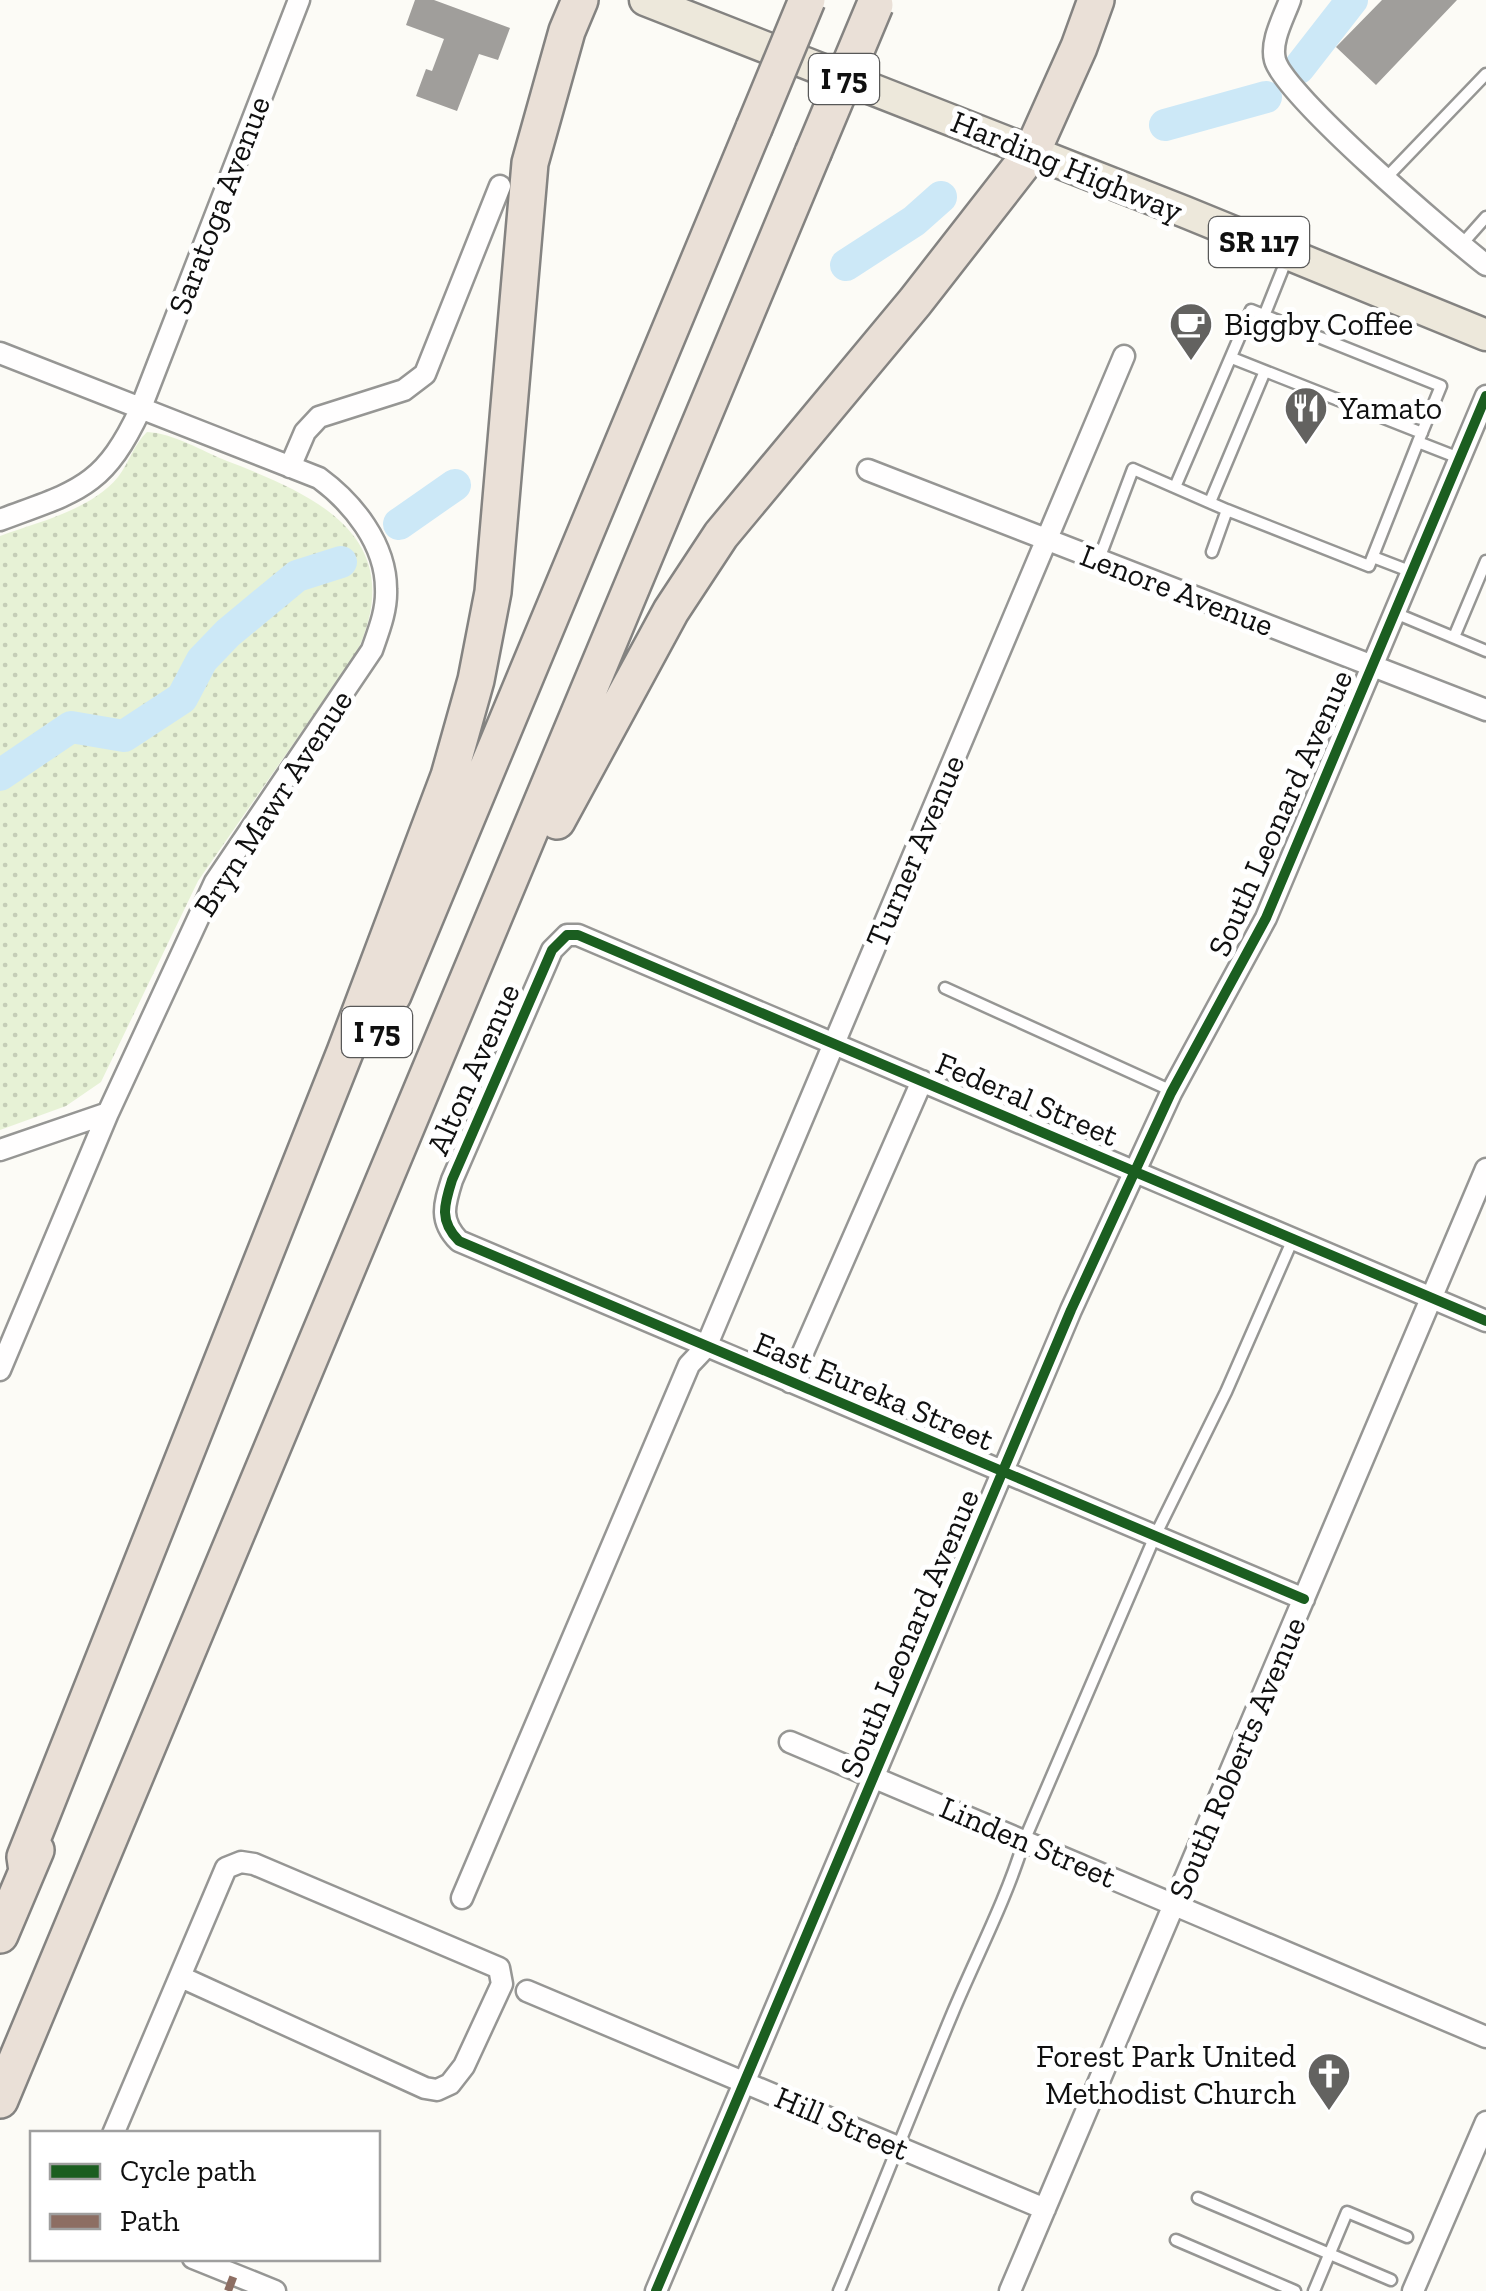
<svg xmlns="http://www.w3.org/2000/svg" width="1486" height="2291" viewBox="0 0 1486 2291" font-family="'Zilla Slab',serif">
<style>
.green{fill:url(#green-dots)}
.lines{fill:none;stroke-linecap:round;stroke-linejoin:round}
.river{stroke:#cce8f7;stroke-width:32}
.building{fill:#a09e9b}
.service-casing{stroke:#969694;stroke-width:15}
.minor-casing{stroke:#969694;stroke-width:25}
.primary-casing{stroke:#848381;stroke-width:35}
.motorway-casing{stroke:#848381;stroke-width:40}
.service{stroke:#fffefe;stroke-width:10}
.minor{stroke:#fffefe;stroke-width:20}
.primary{stroke:#ede8db;stroke-width:30}
.motorway{stroke:#eae0d7;stroke-width:35}
.motorway-bridge-casing{stroke:#848381;stroke-width:40;stroke-linecap:butt}
.motorway-bridge{stroke:#eae0d7;stroke-width:35}
.quiet{stroke:#8d6e63;stroke-width:8;stroke-dasharray:15 8;stroke-linecap:butt}
.cycleway-casing{stroke:#fff;stroke-width:16}
.cycleway{stroke:#1b5e20;stroke-width:10}
.labels{text-anchor:middle;stroke-width:10;stroke-linejoin:round;paint-order:stroke}
.shield{fill:#fff;stroke:#585858;stroke-width:2.5}
.shield-label{font-size:30px;font-weight:bold;fill:#101010}
.street-label{font-size:32px;fill:#101010;stroke:#fff}
.poi-label{font-size:32px;fill:#101010;stroke:#fff;text-anchor:start}
</style>
<defs>
<pattern id="green-dots" width="8" height="8" patternUnits="userSpaceOnUse" patternTransform="scale(2.5)"><rect width="8" height="8" fill="#e7f2d6"/><path d="M2 2h.1M6 6h.1" fill="none" stroke="#c5ceb7" stroke-width="1.8" stroke-linecap="round"/></pattern>
</defs>
<rect width="100%" height="100%" fill="#fcfbf6"/>
<!-- green -->
<path class="green" d="M147,432C173,433 202,451 227,461C316,495 410,537 357,652L198,881L101,1082L66,1106L0,1130V536C38,522 91,510 118,477C129,463 134,444 147,432Z"/>
<g class="lines">
<!-- river -->
<path class="river" d="M1299,68L1352,0
M1165,125L1266,97
M846,265L914,221L941,197
M399,524L455,485
M0,775L71,727L124,736L182,698L202,660L228,633L297,576L341,562"/>
</g>
<!-- building -->
<path class="building" d="M415,0H434L510,28L498,60L479,54L457,111L416,96L426,69L432,71L444,39L406,25Z
M1382,0H1457L1376,85L1336,47Z"/>
<g class="lines">
<!-- service casing -->
<g class="service-casing">
<path id="service" d="M1386,178L1486,74
M1462,244L1486,217
M1264,316L1288,256
M1232,358L1422,433
M1175,487L1251,310L1441,386L1418,442
M1210,502L1265,371
M1227,510L1369,566L1418,442L1459,458
M1373,557L1412,572
M1099,559L1133,469L1227,510L1212,552
M1395,613L1486,651
M1454,637L1486,561
M945,988L1172,1091
M1198,2198L1391,2280
M1176,2240L1295,2291
M839,2291C878,2198 914,2105 953,2012C977,1955 1006,1900 1024,1841L1155,1536L1226,1392L1293,1239
M1314,2291L1347,2212L1407,2237"/>
</g>
<!-- minor casing -->
<g class="minor-casing">
<path id="minor" d="M1290,0C1284,17 1270,41 1275,60C1284,95 1449,236 1486,265
M0,353L319,478C353,503 386,544 386,589C387,610 379,630 372,650L215,882L108,1113L0,1370
M290,467L305,432L319,417L404,390L425,374L500,186
M868,470L1486,710
M0,520C77,491 103,489 140,410L299,0
M0,1150L108,1113
M790,1382L922,1081
M1304,1599L459,1241C439,1221 444,1205 452,1180L552,950L567,935H578L1486,1321
M790,1742L1486,2037
M462,1898L689,1365L706,1347L1124,356
M527,1991L1045,2209
M113,2134L226,1868L241,1862L254,1864L499,1968L502,1984L464,2066L450,2084L437,2090L425,2088L181,1977
M193,2258L275,2291
M656,2291L1071,1310L1171,1093L1266,918L1486,396
M1010,2291L1486,1169
M1413,2291L1486,2122"/>
</g>
<!-- primary casing -->
<g class="primary-casing">
<path id="primary" d="M645,0L1185,212L1486,335"/>
</g>
<!-- motorway casing -->
<g class="motorway-casing">
<path id="motorway" d="M557,821L671,611L721,535L915,302L1032,152L1079,47L1096,0
M393,995L754,128
M27,1871L25,1857L345,1052L449,776L476,680L493,592L530,163L567,31L580,0
M0,1935L36,1850
M0,2100L813,153"/>
</g>
<!-- service -->
<use href="#service" class="service"/>
<!-- minor -->
<use href="#minor" class="minor"/>
<!-- primary -->
<use href="#primary" class="primary"/>
<!-- motorway -->
<use href="#motorway" class="motorway"/>
<!-- motorway-bridge casing -->
<g class="motorway-bridge-casing">
<path id="motorway-bridge" d="M754,128L807,0
M813,153L875,5"/>
</g>
<!-- motorway-bridge -->
<use href="#motorway-bridge" class="motorway-bridge"/>
<!-- quiet -->
<path class="quiet" d="M228,2291L234,2275"/>
<!-- cycleway casing -->
<g class="cycleway-casing">
<path id="cycleway" d="M1304,1599L459,1241C439,1221 444,1205 452,1180L552,950L567,935H578L1486,1321
M656,2291L1071,1310L1171,1093L1266,918L1486,396"/>
</g>
<!-- cycleway -->
<use href="#cycleway" class="cycleway"/>
</g>
<!-- icons -->
<defs>
<g id="cafe-pin" transform="scale(2.25)"><path d="M0 17L-7.5 6A9.5 9.5 0 1 1 7.5 6Z" fill="#636260" stroke="#fff"/><path d="M-5.5-4.5H6V0H3Q3 3.5 0 3.5H-2.5Q-5.5 3.5-5.5 0ZM3-3.2v2h1.7v-2ZM-6 4.5H4V6H-6Z" fill="#fff"/></g>
<g id="restaurant-pin" transform="scale(2.25)"><path d="M0 17L-7.5 6A9.5 9.5 0 1 1 7.5 6Z" fill="#636260" stroke="#fff"/><path d="M-5-6h1v4h1v-4h1v4h1v-4h1v5L-1.5 .5V6h-2V.5L-5-1ZM5-6V6H3V1.5H1.5Q1.5-4 5-6Z" fill="#fff"/></g>
<g id="church-pin" transform="scale(2.25)"><path d="M0 17L-7.5 6A9.5 9.5 0 1 1 7.5 6Z" fill="#636260" stroke="#fff"/><path d="M-1.2-6h2.4v3.5h3.3v2.4h-3.3V6h-2.4V-.1h-3.3v-2.4h3.3Z" fill="#fff"/></g>
</defs>
<g fill-rule="evenodd">
<use href="#cafe-pin" x="1191" y="324"/>
<use href="#restaurant-pin" x="1306" y="408"/>
<use href="#church-pin" x="1329" y="2074"/>
</g>
<g class="labels">
<!-- shield labels -->
<g class="shield">
<rect x="809" y="54" width="70" height="50" rx="8"/>
<rect x="1209" y="217" width="100" height="50" rx="8"/>
<rect x="342" y="1007" width="70" height="50" rx="8"/>
</g>
<g class="shield-label">
<text x="844" y="89">I 75</text>
<text x="1259" y="252">SR 117</text>
<text x="377" y="1042">I 75</text>
</g>
<!-- street labels -->
<g class="street-label">
<text transform="translate(1067 166) rotate(22)" y="11">Harding Highway</text>
<text transform="translate(219 205) rotate(-69)" y="11">Saratoga Avenue</text>
<text transform="translate(1177 590) rotate(21)" y="11">Lenore Avenue</text>
<text transform="translate(273 803) rotate(-57)" y="11">Bryn Mawr Avenue</text>
<text transform="translate(1280 813) rotate(-66)" y="11">South Leonard Avenue</text>
<text transform="translate(915 851) rotate(-67)" y="11">Turner Avenue</text>
<text transform="translate(473 1069) rotate(-66)" y="11">Alton Avenue</text>
<text transform="translate(1027 1099) rotate(23)" y="11">Federal Street</text>
<text transform="translate(874 1391) rotate(23)" y="11">East Eureka Street</text>
<text transform="translate(909 1633) rotate(-67)" y="11">South Leonard Avenue</text>
<text transform="translate(1237 1758) rotate(-67)" y="11">South Roberts Avenue</text>
<text transform="translate(1028 1842) rotate(23)" y="11">Linden Street</text>
<text transform="translate(842 2123) rotate(23)" y="11">Hill Street</text>
</g>
<!-- poi labels -->
<g class="poi-label">
<text x="1224" y="335">Biggby Coffee</text>
<text x="1338" y="419">Yamato</text>
<text x="1296" y="2067" text-anchor="end">Forest Park United<tspan x="1296" dy="37">Methodist Church</tspan></text>
</g>
</g>
<!-- legend -->
<rect x="30" y="2131" width="350" height="130" fill="#ffffff" stroke="#9f9f9f" stroke-width="2.5"/>
<rect x="50" y="2164" width="50" height="15" fill="#1b5e20" stroke="#9f9f9f" stroke-width="2.5"/>
<text x="120" y="2181" font-size="30" fill="#101010">Cycle path</text>
<rect x="50" y="2214" width="50" height="15" fill="#8d6e63" stroke="#9f9f9f" stroke-width="2.5"/>
<text x="120" y="2231" font-size="30" fill="#101010">Path</text>
</svg>
